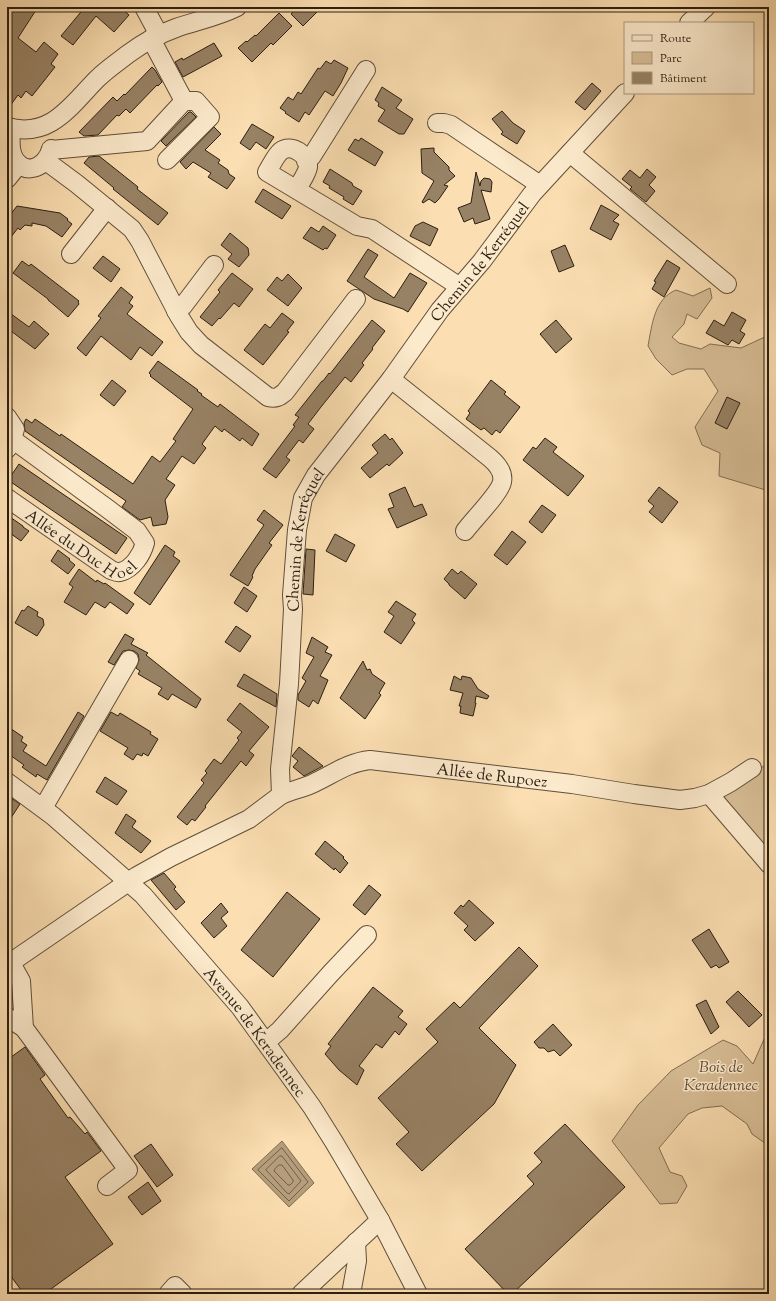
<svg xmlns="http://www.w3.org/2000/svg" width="776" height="1301" viewBox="0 0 776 1301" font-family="'Sorts Mill Goudy',serif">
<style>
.green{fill:#d8be96;stroke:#826e54}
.water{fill:#b59d7b;stroke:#7e6b51}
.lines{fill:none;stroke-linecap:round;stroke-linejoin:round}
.shore{stroke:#705e46;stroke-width:1}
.building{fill:#988265;stroke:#2c1f12}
.minor-casing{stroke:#604f3a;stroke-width:20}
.minor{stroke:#fceacc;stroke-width:18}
.labels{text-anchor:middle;stroke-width:3;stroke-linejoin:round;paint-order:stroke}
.street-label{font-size:16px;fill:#2c1f12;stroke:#fceacc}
.park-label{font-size:16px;font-style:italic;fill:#604f3a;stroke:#fceacc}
</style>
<rect width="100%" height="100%" fill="#fbdeb1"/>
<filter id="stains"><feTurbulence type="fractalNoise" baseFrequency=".005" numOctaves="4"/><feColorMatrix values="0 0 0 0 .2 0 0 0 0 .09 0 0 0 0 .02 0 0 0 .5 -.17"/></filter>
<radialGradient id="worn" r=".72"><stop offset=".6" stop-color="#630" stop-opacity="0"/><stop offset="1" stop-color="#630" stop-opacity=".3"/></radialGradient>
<!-- green -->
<path class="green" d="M710,288L712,298L697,319L687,314L684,324L672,337L679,343L701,349L710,344L741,348L769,335V491L719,476L720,453L702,445L695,427L718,391L704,369H687L672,375L656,359L648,346C652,325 654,299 676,290L693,296Z
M769,762V856L717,795L745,780Z
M769,1028V1146L752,1134L747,1124L722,1106L702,1108L688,1114L659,1148L670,1172L682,1176L687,1186L677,1203L660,1204L612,1141L638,1105L671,1071L723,1040L737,1046L753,1064Z"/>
<!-- water -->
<path class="water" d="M282,1141L314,1183L289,1207L252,1169Z"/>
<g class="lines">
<!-- shore -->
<path class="shore" d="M282,1148L308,1182L289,1201L258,1170Z
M280,1156H282L301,1181L289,1194L287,1193L266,1170Z
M279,1165H282L293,1180V1182L290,1185H288L274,1171L275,1169Z"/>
</g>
<!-- building -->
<path class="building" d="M7,7H38L18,38L36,52L44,42L58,54L51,64L55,67L32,96L26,91L21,98L18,95L7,110Z
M85,7H120L129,15L114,32L96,16L73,45L61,36Z
M298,7H322L303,26L291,14Z
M279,13L292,26L273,45L271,43L252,62L238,48L246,41L247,42L255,35L256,36Z
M214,43L222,56L183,77L175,62L182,58L183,60Z
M334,60L348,68L341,83L333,96L325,91L309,115L305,112L299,122L285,113L286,112L280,108L288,97L293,100L298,92L301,94L318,68L320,69L326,61L331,64Z
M152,67L155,70L162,82L158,86L157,85L130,113L126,109L119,116L117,115L98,135L84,136L79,132L113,97L117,101L124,94L125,95Z
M592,83L601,91L585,110L575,102Z
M382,87L402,100L396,108L413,119L404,134H399L378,121L385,110L378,106L379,103L375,100Z
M502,111L513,123L525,131L517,144L501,134L503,132L492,119Z
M189,112H191L196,117L166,146L161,141Z
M252,124L274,137L266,149L256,142L250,150L240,143Z
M214,127L221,134L205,150L220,160L218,163L228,170L229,174L235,178L227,189L208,177L211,173L193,162L186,169L180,162Z
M361,138L383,152L375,166L348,150L355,139L359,141Z
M434,148V152L449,167V170L455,176L444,185L448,186L439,199L435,203L429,199L423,203L422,202L434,181L422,173L421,149Z
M99,156L138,187L137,189L168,213L158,225L113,189L114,188L84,163L89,157Z
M330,169L352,183L353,186L362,191L353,205L343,199L344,197L329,188L330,186L323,182Z
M647,169L656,177L649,185L655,191L646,202L630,189L632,187L622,179L630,170L640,178Z
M476,172L480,186L481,181L484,178L490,179L492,182L491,192L481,190L490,219L475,224L473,218L464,222L458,208L471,203Z
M263,189L291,206L282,219L255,202Z
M601,205L619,215L613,221L619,224L611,240L590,229Z
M17,206L60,213L68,219L67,220L72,224L62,237L46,226L32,223V226L25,225L20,230L18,228L7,242V219Z
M423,222L438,229L430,246L410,236L415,226Z
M323,226L336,235L327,249L325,248L323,250L303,238L311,227L319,232Z
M230,233L248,248L249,255L239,267L228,259L232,254L221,245Z
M565,245L574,266L559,272L551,251Z
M368,249L378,255L364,277L394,298L410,273L427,283L408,312L403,309L374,299L347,281Z
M103,256L120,269L111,282L93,268Z
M667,260L680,268L664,297L652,289L656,282L654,281Z
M22,261L29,266L31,264L79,301L78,302L79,304L68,317L48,300V299L13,273Z
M232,273L253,289L239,307L234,303L220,319L219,318L212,326L200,317L220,292L218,290Z
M288,274L302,288L288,306L267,290L277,277L282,281Z
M121,287L133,297L129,303L133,306L127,314L163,342L152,356L140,347L131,360L101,336L86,356L77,348L101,318L98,316Z
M7,311L29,327L34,321L49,334L35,349L7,328Z
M732,312L746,320L740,331L745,334L739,344L732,340L728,345L706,333L714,320L724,326Z
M282,313L294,322L287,331L289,332L263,365L244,350L265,324L270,328Z
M372,320L385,331L372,348L373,349L362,363L364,365L351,382L345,377L321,407L308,424L314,429L303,443L299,440L286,457L290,460L276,478L263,469L295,426L293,425L299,417L295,415L322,381H323L329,373L330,374Z
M556,320L572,339L556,353L540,334Z
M158,361L198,390L197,391L202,394L201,395L218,407L220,404L259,434L252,446L242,438L240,441L224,429L222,432L215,426L202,444L206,448L194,464L182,456L166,479L175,485L165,500L168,517L166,524L153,526L151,517L140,520L122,507L126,501L25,431L24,423L26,419L32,423L35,419L60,436L61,434L133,484L152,456L160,462L176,441L173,439L193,409L150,376L151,375L149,373Z
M112,380L126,391L114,406L100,395Z
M491,380L506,392L504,394L520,407L500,433L496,430L492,435L484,428L481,430L466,419L470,413L468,411Z
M727,397L740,403L727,429L715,423Z
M385,434L390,440L392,438L403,453L389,466L387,464L370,478L361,468L378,453L372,445Z
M545,438L557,447L553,452L584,476L568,496L523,460L533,447L536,449Z
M19,464L127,538L116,554L8,480Z
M405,487L414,507L422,504L427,515L397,528L388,509L394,507L389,494Z
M659,487L678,502L662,523L649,512L654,506L648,501Z
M542,505L556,515L542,533L529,522Z
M264,510L283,525L269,543L272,545L255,569L252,576L253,577L248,586L230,575L264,525L257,520Z
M7,515L23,526V527L29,531L21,541L7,531Z
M512,531L526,542L507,565L494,555Z
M335,534L355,545L346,562L326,551Z
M165,545L175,552L173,556L180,561L150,605L134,593Z
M306,549L315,550L313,595L303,594Z
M58,550L70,559L69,560L75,565L68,574L51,561Z
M79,569L96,582L97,580L104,584L105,583L134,604L127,614L110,602L105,608L95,602L86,615L64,602L73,587L69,584Z
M452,569L458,574L461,571L477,584L465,599L449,585V584L444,579Z
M244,587L257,596L247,612L234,603Z
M396,601L416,614L412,620L415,623L401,644L384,632L394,616L388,612Z
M28,606L38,612L37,616L43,619L44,625L37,636L15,623L22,610L24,611Z
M236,626L251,636L240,652L225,642Z
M125,634L134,639L131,644L148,653L146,655L201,699L196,708L172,694L168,700L158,694L162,688L138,674L140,671L136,668L139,660L138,654L134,651L129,650L123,651L114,665L108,662Z
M312,637L328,647L325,652L332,655L320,676L328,680L318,704L313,700L309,707L298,700V695L306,681L302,678L314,657L306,653Z
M363,661L367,670L370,669L372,674L385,683L379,693L381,695L365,719L340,698Z
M244,674L277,694L276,707L237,686Z
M454,676L461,680L462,676L471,678L478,689L489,696L487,699L476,696L475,703H476L473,716L460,713L461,706H459L463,693L450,690Z
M240,703L269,727L249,751L254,755L246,766L241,761L205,806L206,807L195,821L192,819L187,825L177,817L204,783L201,780L207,773L205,771L214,759L221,764L239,740L237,738L242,732L227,720Z
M78,712L84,716L47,780L37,774L36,777L22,767L24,765L7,753V726L23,737L21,741L27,745L23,751L46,766Z
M111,712L118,716L120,713L151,732L150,734L158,739L148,756L143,753L142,756L137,754L133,760L124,754L128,748L100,731Z
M299,747L323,766L304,776L293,767L298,761L292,756Z
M105,777L127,791L117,805L96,792Z
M11,798L20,804L7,824V804Z
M126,814L136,821L132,827L151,841L141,853L115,833Z
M325,841L344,857L343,858L348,863L340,873L335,868L334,870L315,854Z
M164,873L176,887L174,889L185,902L176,910L151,880Z
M369,885L381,895L365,915L353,905Z
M287,892L320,919L273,977L241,950Z
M469,900L494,923L475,941L464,930L468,926L454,913L461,905L463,907Z
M221,903L228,912L221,918L227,926L214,938L201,923Z
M709,929L729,962L719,968L716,965L711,968L692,940Z
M519,947L538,966L479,1028L516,1065L494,1104L422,1171L396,1144L409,1132L378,1098L438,1042L426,1029L454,1002L460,1008Z
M373,987L403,1011L398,1017L407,1024L399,1035L395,1031L382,1048L376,1044L359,1066L364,1070L357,1085L339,1070L325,1054L331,1046L328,1044Z
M738,991L762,1015L749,1027L726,1002Z
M706,1000L719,1027L711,1034L696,1005Z
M553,1024L572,1045L560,1056L554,1050L548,1052L544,1048H539L534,1042Z
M25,1047L45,1075L40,1079L68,1118L70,1117L85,1134L87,1132L101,1151L65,1177L113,1244L44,1294H24L7,1271V1060Z
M565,1124L625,1187L512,1294H508L465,1249L534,1184L527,1176L542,1162L534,1153Z
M151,1144L173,1175L157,1187L134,1156Z
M148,1182L161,1201L142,1215L128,1197Z"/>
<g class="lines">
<!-- minor casing -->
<g class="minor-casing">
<g id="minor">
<path d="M144,7L159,35"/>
<path d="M689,23L706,7"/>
<path d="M437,123H444L451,125L540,185"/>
<path d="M7,127C51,139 71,105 97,79C107,69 118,62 128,54C143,43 159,34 176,28C196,21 217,17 237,7"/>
<path d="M11,128C11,137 9,147 13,156C22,177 46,169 51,149"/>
<path d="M51,150L147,141L184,101L151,39"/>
<path d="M570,153L727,284"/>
<path d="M167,160L210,117L196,101H184"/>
<path d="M46,161L77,184L132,229L140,241L179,316L189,332L201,345L268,397C276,399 279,397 285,392L356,299"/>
<path d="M306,161L312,156L366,70"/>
<path d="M7,179L19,164"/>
<path d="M297,189C300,183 307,174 308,167C309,155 291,143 281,151C275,156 271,166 267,172L357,226L372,229L460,287"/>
<path d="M71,254L107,208"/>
<path d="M176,311L183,306L214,265"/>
<path d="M391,379L490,458C497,464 504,472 502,482C500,493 473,520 465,531"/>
<path d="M7,417L15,429L11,443L7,449"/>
<path id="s1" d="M7,498L111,570C114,571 117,573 120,572C133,569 142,554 145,543L137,531L108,509L12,439"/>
<path id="s2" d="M7,782L53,816L143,895L240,1007L312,1107L334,1142L380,1220L418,1294"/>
<path d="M709,794L769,864"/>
<path id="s3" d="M281,795C292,790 304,788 314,783C333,774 349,762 370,760L572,784L634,794L680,800L695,798L709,794L731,782L752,768"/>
<path d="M43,808L129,660"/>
<path d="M11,963L21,981L24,1028L128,1170L107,1186"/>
<path id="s4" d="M7,965L137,876L171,857L249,819L281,795L280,769L289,684L293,609L292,595L297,530L303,498L316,475L391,379L440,310L482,261L532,194L625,93"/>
<path d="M7,1017L24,1028"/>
<path d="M266,1042L280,1030L331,973L367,935"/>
<path d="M168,1294L175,1286L183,1294"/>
<path d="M301,1294L380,1220"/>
<path d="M351,1294L357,1261L356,1242"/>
</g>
</g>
<!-- minor -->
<use href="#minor" class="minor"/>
</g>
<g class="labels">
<!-- street labels -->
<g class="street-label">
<text dy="6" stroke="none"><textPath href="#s4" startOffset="917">Chemin de Kerréquel</textPath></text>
<text dy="6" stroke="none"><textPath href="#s1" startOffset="89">Allée du Duc Hoel</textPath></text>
<text dy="6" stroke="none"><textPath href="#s4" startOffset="581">Chemin de Kerréquel</textPath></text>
<text dy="6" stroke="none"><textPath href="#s3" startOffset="219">Allée de Rupoez</textPath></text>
<text dy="6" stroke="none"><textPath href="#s2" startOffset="354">Avenue de Keradennec</textPath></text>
</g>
<!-- park labels -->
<g class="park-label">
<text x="721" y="1072">Bois de<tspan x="721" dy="18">Keradennec</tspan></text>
</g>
</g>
<!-- margin -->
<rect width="776" height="1301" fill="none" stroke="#fbdeb1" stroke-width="24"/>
<rect x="8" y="8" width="760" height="1285" fill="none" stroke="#2c1f12" stroke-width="2"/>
<rect x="12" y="12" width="752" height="1277" fill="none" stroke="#2c1f12"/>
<!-- legend -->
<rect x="624" y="22" width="130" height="72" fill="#fceacc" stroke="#a99982"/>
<rect x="632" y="35" width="20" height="6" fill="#fceacc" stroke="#a99982"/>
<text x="660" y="42" font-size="12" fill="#2c1f12">Route</text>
<rect x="632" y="52" width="20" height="12" fill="#d8be96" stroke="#a99982"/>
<text x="660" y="62" font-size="12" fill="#2c1f12">Parc</text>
<rect x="632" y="72" width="20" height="12" fill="#988265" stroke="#a99982"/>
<text x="660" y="82" font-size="12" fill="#2c1f12">Bâtiment</text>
<rect width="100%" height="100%" filter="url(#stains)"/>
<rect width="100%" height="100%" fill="url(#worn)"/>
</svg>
